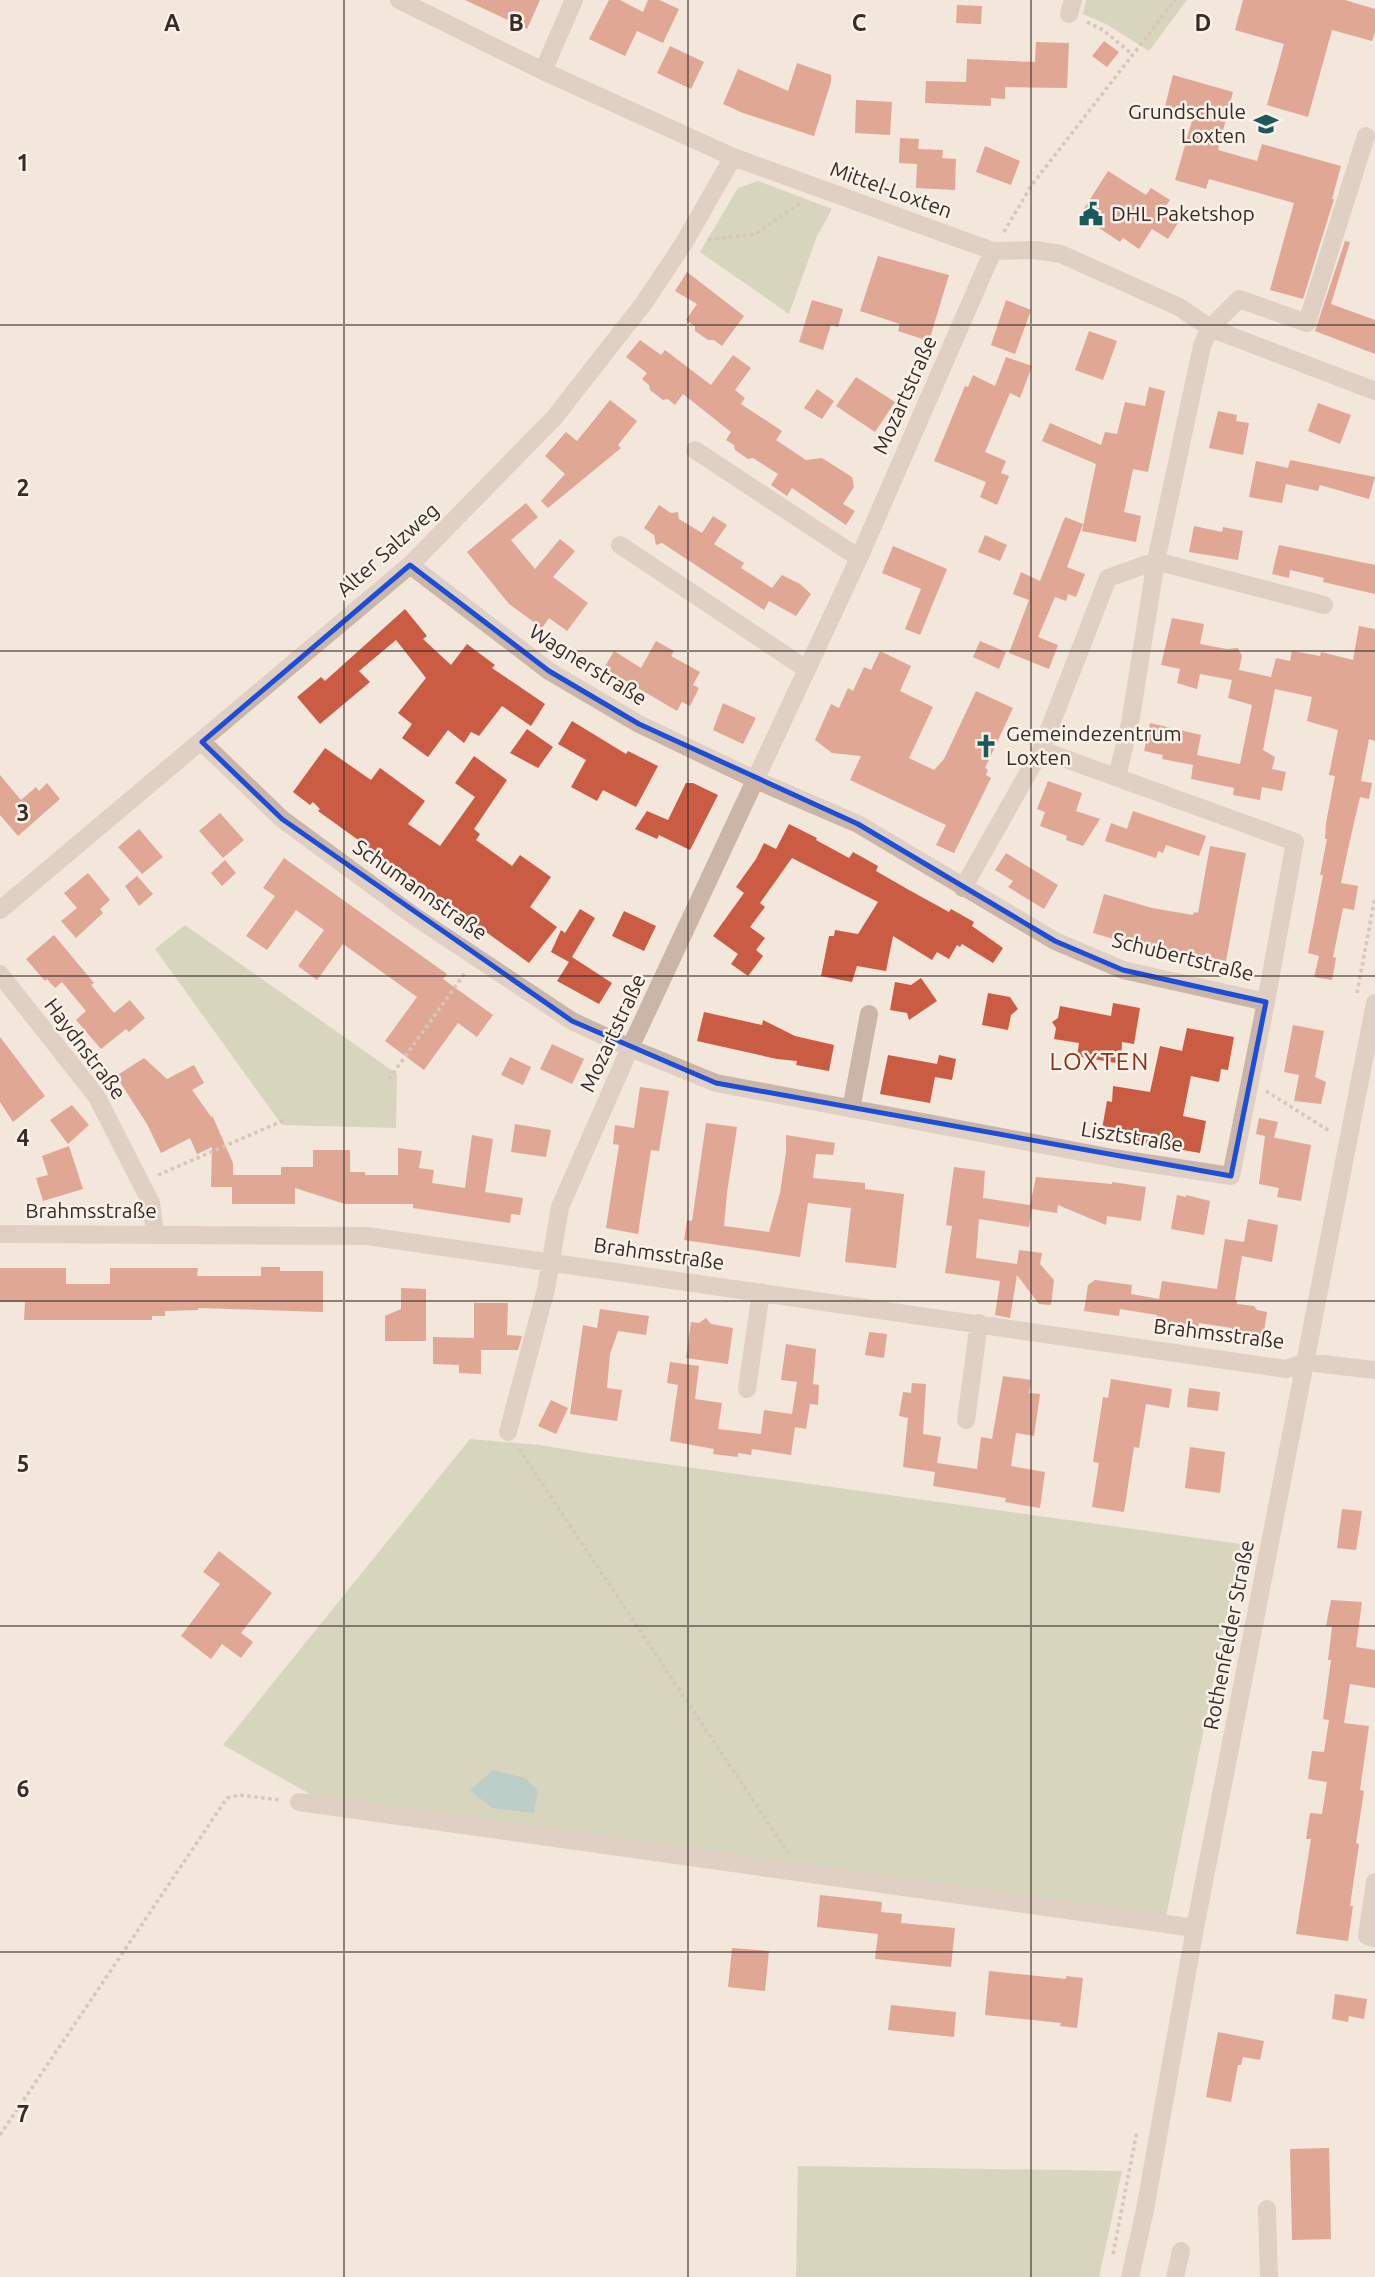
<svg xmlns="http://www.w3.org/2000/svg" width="1375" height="2277" viewBox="0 0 1375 2277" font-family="Ubuntu,sans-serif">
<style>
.green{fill:#b7c29b}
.water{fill:#79b1b0}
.building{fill:#c95c42}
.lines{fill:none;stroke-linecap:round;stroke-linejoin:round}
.path{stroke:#b79f91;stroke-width:3.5;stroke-dasharray:3.5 3.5;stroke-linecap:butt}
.minor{stroke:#cbb5a7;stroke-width:18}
.marked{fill:none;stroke:#1d4ed8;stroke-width:5;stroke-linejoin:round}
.grid{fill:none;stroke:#372c28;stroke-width:2;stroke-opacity:0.55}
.labels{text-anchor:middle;stroke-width:5;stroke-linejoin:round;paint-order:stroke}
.poi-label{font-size:21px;fill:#372c28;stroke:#faf1e8;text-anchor:start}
.street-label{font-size:21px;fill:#372c28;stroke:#faf1e8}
.quarter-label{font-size:24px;letter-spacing:2px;fill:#89321e;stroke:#faf1e8}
.grid-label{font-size:23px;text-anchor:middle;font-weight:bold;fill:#372c28;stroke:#faf1e8;stroke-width:5;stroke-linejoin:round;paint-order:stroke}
</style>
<rect width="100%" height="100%" fill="#f3e6db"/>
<!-- green -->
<path class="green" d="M1086,0H1187L1149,51L1106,24L1083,14Z
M758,181L832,209L817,236L789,314L700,252L738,188Z
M185,925L397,1074L396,1128L282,1125L155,949Z
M470,1439L540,1445L587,1453L1241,1544L1166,1917L317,1798L223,1745Z
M798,2166L1122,2171L1099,2277H796Z"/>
<!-- water -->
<path class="water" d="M493,1770L525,1778L538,1790L534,1813L492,1808L470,1790Z"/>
<!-- building -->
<path class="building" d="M465,0H540L527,29Z
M609,0H620L643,12L648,0H659L679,9L663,43L637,31L625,56L589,39Z
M1243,0H1345L1375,9V32L1372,41L1332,30L1308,117L1267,105L1284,44L1235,30Z
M957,5L982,6L981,24L956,23Z
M1104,41L1119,52L1107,67L1092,56Z
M1036,42L1069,43L1067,88L1005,87V99L991,98V106L925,103L926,81L966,82L967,59L1035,62Z
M670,46L704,62L691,89L657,73Z
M797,63L831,75V82L814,136L743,113L723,104L738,69L788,91Z
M1173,75L1233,92L1218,150L1257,161L1262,144L1341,166L1332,199H1334L1303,299L1270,290L1294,203L1209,179L1206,189L1175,180L1194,114L1165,106Z
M856,100L892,102L890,135L855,133Z
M900,138L919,139L918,149L943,150L942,158L956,159L955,190L916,188L917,164L899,163Z
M985,146L1020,161L1011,185L976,172Z
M1108,171L1146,195L1151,188L1170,200L1165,207L1181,218L1168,239L1152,229L1139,249L1123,238L1120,242L1096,226L1098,222L1082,212Z
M1345,241L1350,242L1331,304L1375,320V354L1315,331Z
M878,256L949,275L929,341L898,331L900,324L860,311Z
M687,272L744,316L722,346L714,340H708L695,331V326L686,320L697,304L675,291Z
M812,300L843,309L838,327L831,325L823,350L799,342Z
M1006,300L1031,310L1015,354L991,345Z
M1089,331L1117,341L1103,380L1075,370Z
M640,340L661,355L665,350L711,385L733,355L751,368L735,390L745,398L741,404L782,431L776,440L806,460L822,458L852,477L854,487L843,504L855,511L846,525L792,488L787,496L771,485L778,474L753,458L748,459L735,450L734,445L726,440L731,432L683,394L675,405L668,399L663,400L650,390L649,385L642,379L647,373L626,357Z
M1006,357L1032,366L1020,398L1010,393L985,452L1006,461L1001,473L1009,476L997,505L980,497L986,482L934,461L965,386L968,387L973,375L995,386Z
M856,377L895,402L875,432L836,406Z
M1149,387L1165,391L1148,472L1133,469L1124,512L1141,516L1136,542L1082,531L1096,464L1042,441L1050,423L1101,445L1105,432L1117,434L1125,402L1145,406Z
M817,389L834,401L822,419L804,408Z
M610,400L637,421L618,445L621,448L548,508L541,501L565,474L545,456L566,432L577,441Z
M1318,403L1351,415L1340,444L1308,431Z
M1218,411L1237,415L1236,421L1249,423L1243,455L1209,448Z
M1290,460L1375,477L1369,499L1320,485L1318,491L1286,484L1282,503L1249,497L1256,461L1288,468Z
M526,503L538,517L511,540L535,569L560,539L575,551L553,577L588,603L567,631L549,618L542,628L509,604L467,552Z
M659,505L671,513L678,512L679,519L702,533L713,516L727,525L714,544L744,563L741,568L772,588L782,575L800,584L811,594L796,616L769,601L764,610L662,543L656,545L654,535L644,528Z
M1065,517L1083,524L1067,567L1085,574L1076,597L1068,594L1066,601L1055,597L1038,637L1058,645L1049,669L1009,653L1029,600L1013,594L1021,572L1040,581Z
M1194,526L1222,532L1223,527L1243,531L1238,560L1189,552Z
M985,535L1007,545L1000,561L978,552Z
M1279,545L1375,565V594L1323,582L1324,578L1290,570L1289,578L1272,574Z
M893,546L947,569L920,635L905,629L921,589L882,573Z
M405,609L427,636L423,639L451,665L467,644L495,665L492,668L545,704L531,726L502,706L479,736L471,732L464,743L448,730L428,757L402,738L412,724L398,713L426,678L396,640L359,671L370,682L320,724L297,697L321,677L325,681Z
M1172,618L1204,624L1200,644L1227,649L1238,648L1242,656L1239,670L1271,677L1276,658L1290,661L1292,651L1320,656L1321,652L1353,660L1359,626L1375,629V741L1369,739L1361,781L1372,783L1369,799L1360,797L1348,849L1341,883L1358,886L1354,910L1343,908L1333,957L1336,958L1332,980L1314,977L1319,956L1308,953L1323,875H1320L1327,839H1325L1326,823L1335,776L1329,775L1338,730L1307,721L1312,697L1275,689L1263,750L1275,757L1272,769L1286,772L1282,791L1262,787L1260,800L1233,795L1234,788L1191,779L1193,765L1162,759L1163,755L1144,751L1150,723L1201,735L1197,755L1240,764L1252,705L1228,698L1232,680L1200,674L1197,689L1177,683L1180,669L1161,665Z
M656,641L674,651L671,656L700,672L693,685L699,688L690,706L682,702L677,711L604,668L614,651L641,668Z
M980,641L1006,652L999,669L973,657Z
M880,651L911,666L900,691L933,707L909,758L934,770L944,759L976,691L1013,708L985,768L988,770L986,775L991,778L954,853L936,845L946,825L850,780L861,756L832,753L815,740L831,704L839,708L848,688L853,691L864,667L871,670Z
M723,703L756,718L743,744L713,730Z
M572,721L626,754L628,751L658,766L636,807L603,790L597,801L571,787L586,760L558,744Z
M527,729L553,747L538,768L510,753Z
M325,748L371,780L380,768L425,801L408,824L440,846L475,797L455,783L474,756L507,780L474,829L480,834L476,840L512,866L520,855L551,877L530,907L557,927L529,963L318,811L320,809L313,802L310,805L293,792Z
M0,775L21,800L36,787L39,791L47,783L60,799L18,836L0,815Z
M1048,781L1082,793L1076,811L1100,819L1083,846L1066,840L1067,836L1040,826L1045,812L1037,809Z
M686,783H693L718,795L690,850L659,835L657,839L635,829L647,811L668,820Z
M1133,811L1206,836L1199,856L1166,845L1163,853L1158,851L1156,858L1105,841L1111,823L1127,829Z
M220,813L244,840L223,858L199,831Z
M789,824L817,838L816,840L849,858L853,852L878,866L876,871L909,890L949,912L951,909L974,922L972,926L1003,948L993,963L962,944L960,947L957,945L949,959L937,952L932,960L893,936L886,971L857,966L852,982L821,976L829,936H834L835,930L858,934L878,902L792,858L760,903L765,907L750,927L765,938L756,950L763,956L748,976L731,964L738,954L713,936L744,893L736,887L756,859L764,843L776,849Z
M139,829L163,857L142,874L118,847Z
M1210,846L1246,853L1226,961L1134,945L1093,933L1104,894L1152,908L1193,915L1194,912L1198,913Z
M1006,853L1058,885L1044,909L1008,887L1013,881L995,870Z
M284,858L447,974L443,979L493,1015L477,1037L458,1023L424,1070L385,1041L417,997L343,944L317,980L298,966L324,930L296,910L267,950L246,936L275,896L263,888Z
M225,860L236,873L222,886L211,873Z
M88,873L110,900L100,909L103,913L76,938L61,921L77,908L64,893Z
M137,876L153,894L139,906L125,886Z
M580,909L595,918L572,957L612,983L599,1004L557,981L569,962L551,952L561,930L565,933Z
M624,911L656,926L644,951L612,936Z
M54,935L94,983L91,985L114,1013L130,1000L145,1018L129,1032L126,1029L101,1049L76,1020L86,1011L62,982L55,988L47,979L45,981L26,959Z
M921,978L937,1001L909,1020L907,1013L890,1010L895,982L911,985Z
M988,993L1010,997L1018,1009L1011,1015L1008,1030L982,1025Z
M1113,1003L1140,1008L1134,1044L1122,1042L1121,1064L1077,1056L1079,1043L1054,1039L1056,1028L1052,1022L1058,1018L1060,1006L1111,1016Z
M704,1012L762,1025L763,1020L795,1036L834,1045L829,1071L796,1065L797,1061L777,1059L697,1041Z
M1293,1025L1324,1031L1315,1077L1326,1082L1321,1104L1294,1101L1299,1075L1284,1072Z
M1187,1028L1234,1037L1228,1070L1221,1069L1219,1082L1191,1076L1183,1116L1206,1121L1200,1153L1137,1142L1138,1136L1102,1129L1107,1101L1112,1102L1113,1086L1150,1092L1160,1046L1182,1051Z
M0,1037L45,1096L13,1122L0,1102Z
M552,1044L584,1059L572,1084L540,1069Z
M888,1055L937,1064L939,1055L956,1059L952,1080L935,1077L930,1103L880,1094Z
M510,1057L531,1067L523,1085L501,1075Z
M144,1058L167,1079L194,1065L204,1083L192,1090L212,1118V1115L233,1163V1175H281V1167H313V1150H350V1172H365V1175H398V1148L422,1151L419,1168L434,1170L432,1183L465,1188L472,1135L493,1139L485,1192L523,1198L520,1215L511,1214L510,1223L413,1208V1204H345L295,1188V1204H232V1187H211L212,1147L197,1154L190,1138L161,1153L147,1124L116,1076Z
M640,1087L669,1091L659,1151L651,1150L638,1234L606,1228L619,1145L613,1144L615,1125L634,1128Z
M72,1105L89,1125L68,1144L50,1120Z
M1259,1118L1278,1122L1274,1138L1271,1137L1311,1145L1301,1201L1277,1197L1279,1188L1259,1184L1265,1136L1256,1134Z
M706,1123L737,1127L727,1193L724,1226L769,1232L780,1193L786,1152V1135L835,1143L833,1155L816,1154L813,1178L865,1183V1189L904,1194L896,1268L845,1262L851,1208L808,1203L800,1257L684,1240L687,1220L692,1221Z
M515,1124L551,1130L546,1157L511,1152Z
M69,1146L83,1189L43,1201L36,1178L48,1175L42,1156Z
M954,1167L985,1171L983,1198L1030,1205L1036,1177L1112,1184V1182L1146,1187L1141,1221L1107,1216L1106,1225L1058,1205L1057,1213L1032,1209L1029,1227L979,1219L976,1258L1017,1264L1019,1250L1042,1253L1040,1264L1054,1280L1051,1305L1039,1304L1017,1275L1010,1318L995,1315L1000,1281L945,1273L952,1226L946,1225Z
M1177,1195L1186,1197V1195L1210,1201L1204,1235L1171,1229Z
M1248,1219L1278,1225L1272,1262L1242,1256L1235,1300H1237V1304L1254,1306L1257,1310L1267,1312L1263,1339L1231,1334L1232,1328L1199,1323L1198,1331L1155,1325L1157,1315L1120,1309L1119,1316L1084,1311L1088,1285L1095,1280L1132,1285L1131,1294L1159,1299L1162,1281L1217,1289L1225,1239L1244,1242Z
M261,1267H280V1271H323V1312L198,1308V1310L165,1311V1316H152V1320H24L25,1302H0V1268H66V1284H110V1268H198L197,1276H261Z
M401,1288L426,1289V1341H385V1316L401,1309Z
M474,1303H508L507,1335L522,1336L518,1350H481V1374L459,1373V1365L433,1364V1337L474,1338Z
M600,1309L649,1316L646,1335L618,1331L610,1354L607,1388L622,1390L617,1421L570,1414L583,1325L597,1328Z
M706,1318L711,1324L733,1328L728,1364L686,1358L691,1322L699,1323Z
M869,1332L887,1334L884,1358L865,1355Z
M786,1344L816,1349L813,1384L819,1385L818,1405L810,1404L806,1429L795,1427L791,1455L752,1449L751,1455L738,1453V1457L713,1454L714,1449L670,1441L678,1385L667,1383L670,1362L699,1366L695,1399L722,1403L718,1429L761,1434L764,1410L792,1414L797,1382L781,1380Z
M1003,1376L1031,1380L1029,1393L1040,1394L1034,1436L1016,1433L1011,1466L1045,1472L1040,1508L1005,1502L1006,1498L933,1486L935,1472L903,1467L908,1418L899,1416L903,1392L911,1393L912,1383L926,1384L923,1434L941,1437L937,1463L977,1469L981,1437L992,1439Z
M1111,1379L1172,1389L1169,1408L1146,1404L1139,1448L1134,1447L1124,1512L1092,1507L1099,1463L1093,1462L1094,1455L1103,1397L1108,1398Z
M1189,1388L1220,1392L1218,1411L1187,1407Z
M551,1400L568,1408L556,1434L538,1426Z
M1190,1447L1225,1452L1220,1493L1185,1488Z
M1342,1509L1362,1511L1356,1550L1337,1548Z
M219,1551L272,1593L241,1633L253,1642L241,1658L222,1644L211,1659L181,1636L220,1584L203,1572Z
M1331,1600L1362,1602L1356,1647L1375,1650V1688L1350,1684L1344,1723L1369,1726L1360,1790L1364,1791L1356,1843L1359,1844L1350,1906H1353L1348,1941L1296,1934L1311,1839H1306L1310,1813L1322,1814L1327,1782L1308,1779L1312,1751L1324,1752L1329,1720L1323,1719L1331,1660H1328L1332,1627L1326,1626Z
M820,1895L882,1902L881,1912L902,1914L901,1923L955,1928L951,1967L875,1959L878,1934L817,1927Z
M732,1948L769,1951L765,1991L728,1987Z
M989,1971L1066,1979V1976L1083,1978L1077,2028L1060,2026L1061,2023L985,2015Z
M1335,1994L1367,1999L1364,2019L1349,2016L1348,2022L1332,2019Z
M891,2005L956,2012L954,2037L888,2030Z
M1218,2032L1264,2041L1260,2060L1243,2057L1241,2065H1238L1231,2102L1206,2097Z
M1329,2148L1331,2239L1292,2240L1290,2149Z"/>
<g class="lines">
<!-- path -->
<path class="path" d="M1087,22L1103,30L1133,55
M1004,232L1031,186L1175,0
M708,240L755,234L802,202
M1357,993L1375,897
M389,1079L465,973
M1266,1091L1331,1132
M158,1175L287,1119
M519,1449L788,1853
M0,2135L227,1798L239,1795L280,1800
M1113,2254L1137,2131"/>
<!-- minor -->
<path class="minor" d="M399,0L543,71L733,157L993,251L1035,250L1061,254L1179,307L1210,328L1375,391
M1069,14L1073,0
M543,71L574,0
M695,450L859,558
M620,545L806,669
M410,565L549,671L639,724L756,780L858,824L1055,941L1123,970L1266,1002L1295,842L1041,750
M202,742L282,819L414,916L572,1021L630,1048L716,1083L1113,1158L1231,1176L1266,1002
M1117,777L1130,723L1156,561L1324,605
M963,888L1041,750L1108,578L1156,561L1202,346L1210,328L1239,299L1307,323L1366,136
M0,910L410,565L554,418L644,303L684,243L733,157
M0,974L97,1097L151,1203L155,1233
M851,1109L869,1014
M0,1234L367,1236L1286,1369L1306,1362L1375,1370
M747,1389L761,1292
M966,1420L979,1323
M508,1432L546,1289L560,1207L630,1048L859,558L993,251
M299,1802L1195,1928
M1375,1882L1367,1936L1375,1938
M1267,2209L1269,2277
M1130,2277L1145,2210L1195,1928L1375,1003
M1175,2277L1181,2251"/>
</g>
<!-- marked area -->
<path d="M0 0H1375V2277H0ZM410,565L549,671L639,724L858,824L1055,941L1123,970L1266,1002L1231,1176L716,1083L572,1021L282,819L202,742Z" fill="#f3e6db" fill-opacity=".55" fill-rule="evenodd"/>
<path class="marked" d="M410,565L549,671L639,724L858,824L1055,941L1123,970L1266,1002L1231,1176L716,1083L572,1021L282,819L202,742Z"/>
<!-- grid -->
<path class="grid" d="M344,0V2277M688,0V2277M1031,0V2277M0,325H1375M0,651H1375M0,976H1375M0,1301H1375M0,1626H1375M0,1952H1375"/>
<!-- icons -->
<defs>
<g id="school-bare" transform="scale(1.89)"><path d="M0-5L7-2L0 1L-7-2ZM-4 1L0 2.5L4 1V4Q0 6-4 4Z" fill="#1c595a" stroke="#faf1e8" stroke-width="2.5" paint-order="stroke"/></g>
<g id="civic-bare" transform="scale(1.89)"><path d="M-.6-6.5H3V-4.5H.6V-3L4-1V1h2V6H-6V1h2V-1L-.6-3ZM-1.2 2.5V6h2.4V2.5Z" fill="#1c595a" stroke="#faf1e8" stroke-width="2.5" paint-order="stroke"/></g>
<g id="church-bare" transform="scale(1.89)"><path d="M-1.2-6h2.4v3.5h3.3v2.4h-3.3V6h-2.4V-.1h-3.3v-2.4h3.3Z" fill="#1c595a" stroke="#faf1e8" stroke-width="2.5" paint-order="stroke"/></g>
</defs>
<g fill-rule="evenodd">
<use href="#school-bare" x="1266" y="124"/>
<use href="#civic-bare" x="1091" y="214"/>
<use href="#church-bare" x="986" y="746"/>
</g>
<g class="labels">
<!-- poi labels -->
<g class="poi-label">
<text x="1246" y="119" text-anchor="end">Grundschule<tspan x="1246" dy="24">Loxten</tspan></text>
<text x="1111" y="221">DHL Paketshop</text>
<text x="1006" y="741">Gemeindezentrum<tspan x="1006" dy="24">Loxten</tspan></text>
</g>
<!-- street labels -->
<g class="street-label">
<text transform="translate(891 190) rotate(20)" y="7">Mittel-Loxten</text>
<text transform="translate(905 395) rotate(-66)" y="7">Mozartstraße</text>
<text transform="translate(388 550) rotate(-42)" y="7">Alter Salzweg</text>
<text transform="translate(588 665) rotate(32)" y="7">Wagnerstraße</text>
<text transform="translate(420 890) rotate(35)" y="7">Schumannstraße</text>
<text transform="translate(1183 957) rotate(14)" y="7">Schubertstraße</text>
<text transform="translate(613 1033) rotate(-65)" y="7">Mozartstraße</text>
<text transform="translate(85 1049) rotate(53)" y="7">Haydnstraße</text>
<text transform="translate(1132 1137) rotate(9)" y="7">Lisztstraße</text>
<text x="91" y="1218">Brahmsstraße</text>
<text transform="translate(659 1254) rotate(8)" y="7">Brahmsstraße</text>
<text transform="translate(1219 1334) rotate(7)" y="7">Brahmsstraße</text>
<text transform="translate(1229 1635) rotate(-79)" y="7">Rothenfelder Straße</text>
</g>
<!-- quarter labels -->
<g class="quarter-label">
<text x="1100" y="1070">LOXTEN</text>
</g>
</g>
<g class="grid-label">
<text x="172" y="31">A</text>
<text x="516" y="31">B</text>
<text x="859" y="31">C</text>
<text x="1203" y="31">D</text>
<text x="23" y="171">1</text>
<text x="23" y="496">2</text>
<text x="23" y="821">3</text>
<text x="23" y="1146">4</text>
<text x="23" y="1472">5</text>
<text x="23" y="1797">6</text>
<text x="23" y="2122">7</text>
</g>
</svg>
